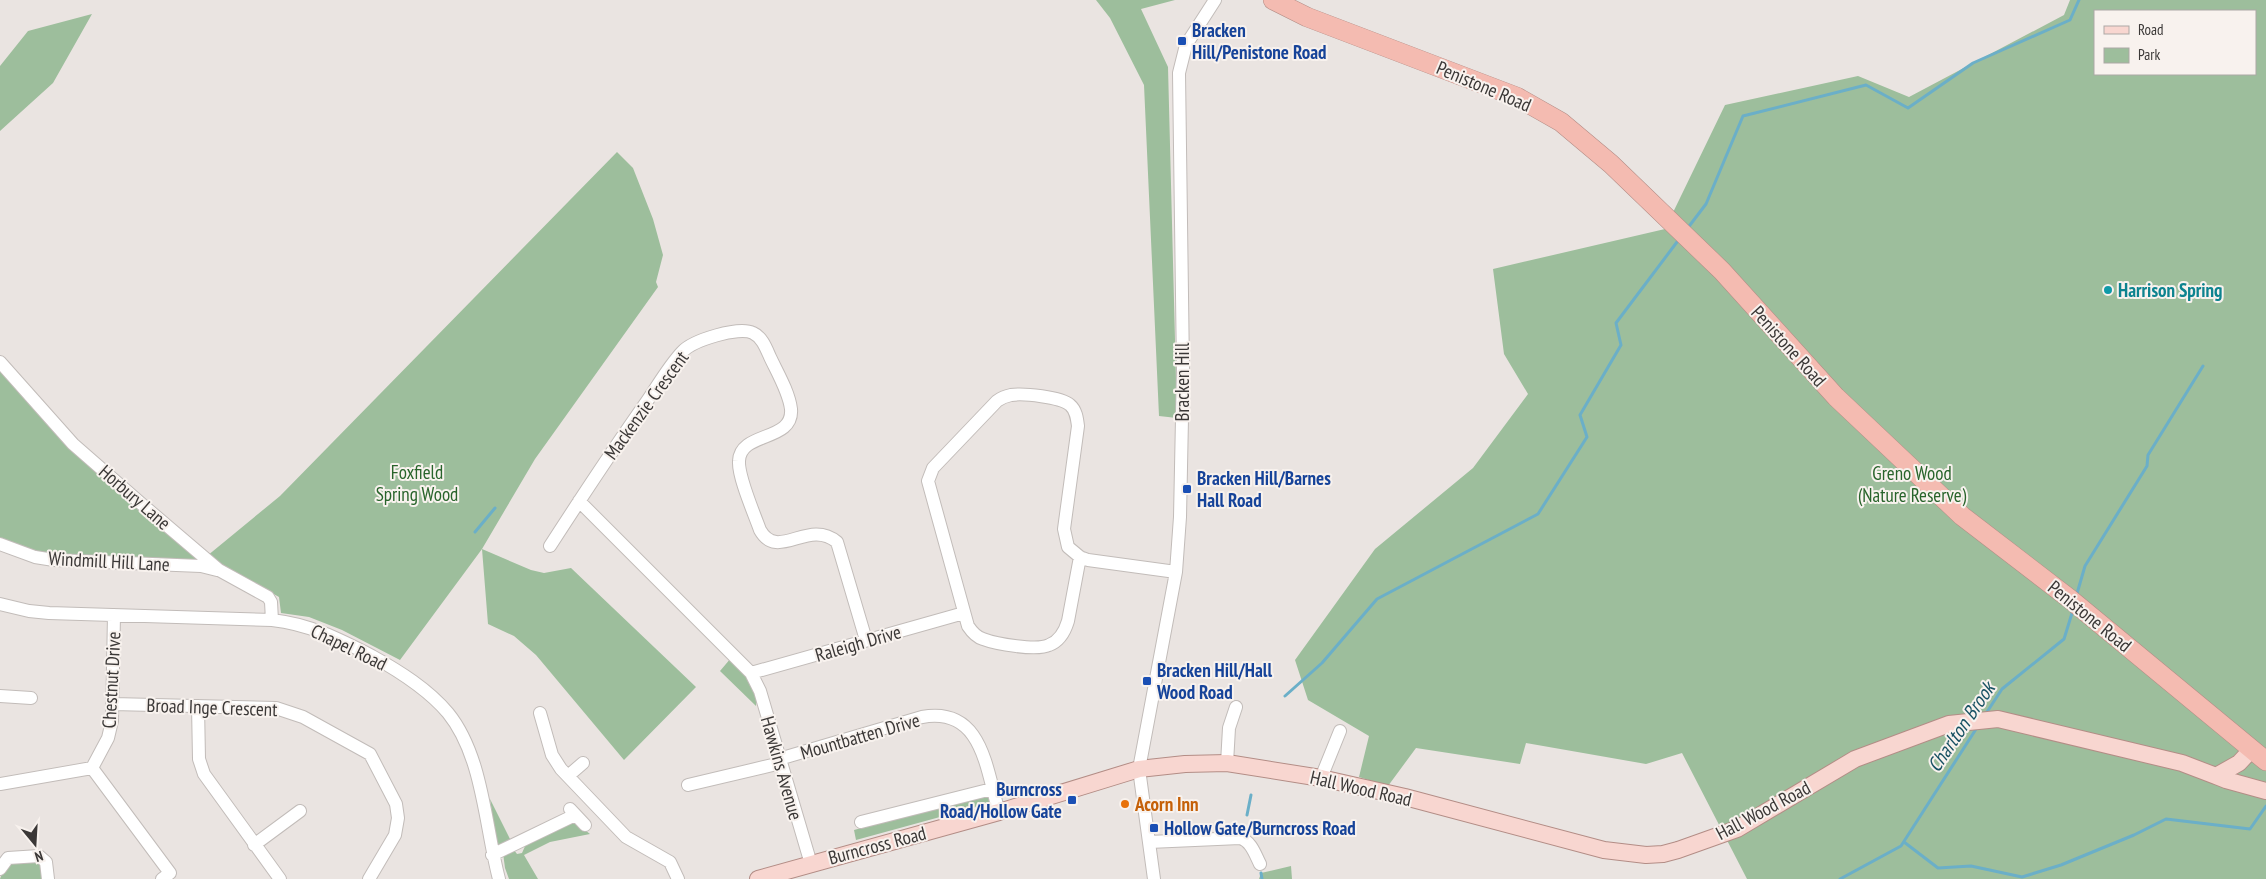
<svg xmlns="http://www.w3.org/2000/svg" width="2266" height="879" viewBox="0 0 2266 879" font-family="'PT Sans Narrow',sans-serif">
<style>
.green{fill:#9dbe9c;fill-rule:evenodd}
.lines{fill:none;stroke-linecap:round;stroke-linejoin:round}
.stream{stroke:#6bafc8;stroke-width:3}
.minor-casing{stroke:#c2bcb9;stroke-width:14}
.major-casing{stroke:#b38d86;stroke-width:18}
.highway-casing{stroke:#b38d86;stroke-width:20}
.minor{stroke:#fff;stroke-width:12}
.major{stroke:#f8d6d0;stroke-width:16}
.highway{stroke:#f4bbb1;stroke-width:19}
.transit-dot{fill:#1a4fb4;stroke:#f8f2ee;stroke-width:2}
.culture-dot{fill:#0f9aa8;stroke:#f8f2ee;stroke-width:2}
.food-dot{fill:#e8710a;stroke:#f8f2ee;stroke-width:2}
.labels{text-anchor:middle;stroke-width:4;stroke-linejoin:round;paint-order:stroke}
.transit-label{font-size:19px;font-weight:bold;fill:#164399;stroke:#f8f2ee;text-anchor:start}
.street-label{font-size:19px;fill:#3b3837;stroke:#f8f2ee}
.culture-label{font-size:19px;font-weight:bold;fill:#0d838f;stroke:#f8f2ee;text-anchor:start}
.park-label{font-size:19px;fill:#28642b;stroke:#f8f2ee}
.food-label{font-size:19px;font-weight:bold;fill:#c56008;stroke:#f8f2ee;text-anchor:start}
.water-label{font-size:20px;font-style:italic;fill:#175163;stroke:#f8f2ee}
</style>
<rect width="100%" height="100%" fill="#eae4e1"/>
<!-- green -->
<path class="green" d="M1096,0H1175L1141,9L1168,67L1177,418L1159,416L1144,85L1110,18Z
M2070,0H2266V879H1747L1682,753L1646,764L1526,743L1520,764L1416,748L1388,786L1359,777L1369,736L1308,700L1295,660L1375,549L1473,468L1528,394L1504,354L1493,269L1665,229L1725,105L1858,76L1909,97L2064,15ZM2095,11H2255V74H2095Z
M92,14L53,83L0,131V66L28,31Z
M617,152L633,168L653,219L663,255L656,282L658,287L535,459L482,549L531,570L544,573L571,568L696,687L624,760L536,655L514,636L488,624L482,549L400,660L342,630L309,617L281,613L279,597L207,556L280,496Z
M0,371L65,442L199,561L41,554L0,538Z
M731,658C743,670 759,687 756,706L720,671Z
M984,795L989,798L991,803L856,840L854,830Z
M490,799L511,841L497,845L496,840Z
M575,822L590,834L550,842L524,855L538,879H509L505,868L503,853L514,850L517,854L522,853L526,844Z
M39,858L45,879H0L6,863Z
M1291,866L1292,879H1259L1261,873Z"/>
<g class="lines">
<!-- stream -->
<path class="stream" d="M1687,229L1706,204L1743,116L1866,85L1908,108L1973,63L2070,20L2079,0
M475,532L495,508
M2076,597L2085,566L2147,466L2148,455L2203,366
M1285,696L1322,663L1377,599L1538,514L1587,437L1580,415L1621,345L1616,323L1680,238
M1985,715L2002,689L2064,639L2073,610
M1247,815L1251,795
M1904,842L1938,868L1971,866L2022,877L2061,865L2134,835L2166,819L2250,829L2266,806
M1261,873L1262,879
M1840,879L1901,846L1978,726"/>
<!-- minor casing -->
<g class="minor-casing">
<path id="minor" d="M0,362L73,444L145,507L219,570L268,597L271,602L272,620
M579,501L751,673L760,691L811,864
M0,544L35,557L54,560L201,566L217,570
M550,546C581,498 612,451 645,404C657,387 668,367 682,352C693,340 739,326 753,333C762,337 766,348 770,357C777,372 789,392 791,409C794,442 740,431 739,461C738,477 754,513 760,530C778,562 808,518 837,542L866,640
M1080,557L1068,621C1065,631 1060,641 1049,645C1037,651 996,644 983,639C976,637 972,632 968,626L928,481L933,468L997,401C1001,398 1006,396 1011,395C1023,393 1061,397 1070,405C1076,410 1077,418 1078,426L1064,529L1068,547L1080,557L1088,560L1176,572
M0,604L29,611L49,613L272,620C309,624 339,639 372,656C399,671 428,689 448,713C483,756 485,826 499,879
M751,673L964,613
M0,696L31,698
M113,704L276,708L303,717L370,754L396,804L398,818L395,835L369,879
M198,706L199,759L204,774L280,879
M540,713L552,755L561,769L626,837L670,862L678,879
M779,759L922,717C983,706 986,770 999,812
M1227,763L1229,728L1236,707
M92,768L170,873L162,879
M568,776L583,763
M1321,778L1340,731
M0,784L92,768L108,738L112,721L114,615
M688,785L781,763
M570,809L585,825
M861,822L992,789
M1149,842L1240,838C1251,841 1255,854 1260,864
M254,845L300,811
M492,855L575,815
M0,869L8,858L39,856L46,862L48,879
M1154,879L1139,769L1176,572L1180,517L1183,369L1179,73L1186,45L1215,0"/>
</g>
<!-- major casing -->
<g class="major-casing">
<path id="major" d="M2216,776L2226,780L2266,791
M758,879L999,812L1139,769L1185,764L1227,763L1321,778L1405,797L1604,850L1646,855L1663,854L1678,850L1737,829L1855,759L1949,724L1998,719L2182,763L2216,776L2239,763L2252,749"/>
</g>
<!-- highway casing -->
<g class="highway-casing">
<path id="highway" d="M1273,0L1307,17L1517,97L1561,122L1611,164L1722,271L1836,397L1962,516L2070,599L2266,761"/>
</g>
<!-- minor -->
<use href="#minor" class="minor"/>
<!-- major -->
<use href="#major" class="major"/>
<!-- highway -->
<use href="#highway" class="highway"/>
</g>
<!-- markers -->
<g class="transit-dot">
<rect x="1177" y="36" width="10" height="10" rx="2.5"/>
<rect x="1182" y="484" width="10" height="10" rx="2.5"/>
<rect x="1142" y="676" width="10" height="10" rx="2.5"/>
<rect x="1067" y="795" width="10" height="10" rx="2.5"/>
<rect x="1149" y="823" width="10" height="10" rx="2.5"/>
</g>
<circle class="culture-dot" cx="2108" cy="290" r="5"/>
<circle class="food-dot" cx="1125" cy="804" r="5"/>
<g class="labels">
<!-- transit labels -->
<g class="transit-label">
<text x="1192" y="37">Bracken<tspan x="1192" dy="22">Hill/Penistone Road</tspan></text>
<text x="1197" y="485">Bracken Hill/Barnes<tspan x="1197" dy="22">Hall Road</tspan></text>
<text x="1157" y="677">Bracken Hill/Hall<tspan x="1157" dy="22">Wood Road</tspan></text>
<text x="1062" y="796" text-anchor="end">Burncross<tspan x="1062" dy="22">Road/Hollow Gate</tspan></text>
<text x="1164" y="835">Hollow Gate/Burncross Road</text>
</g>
<!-- street labels -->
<g class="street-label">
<text transform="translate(1484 86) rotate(23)" y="7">Penistone Road</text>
<text transform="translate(1789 346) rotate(48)" y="7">Penistone Road</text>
<text transform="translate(1182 382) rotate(-90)" y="7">Bracken Hill</text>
<text transform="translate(646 405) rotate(-54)" y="7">Mackenzie Crescent</text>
<text transform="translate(135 497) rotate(41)" y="7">Horbury Lane</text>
<text transform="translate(109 561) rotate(3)" y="7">Windmill Hill Lane</text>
<text transform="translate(2090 616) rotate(39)" y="7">Penistone Road</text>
<text transform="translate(858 643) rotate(-16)" y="7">Raleigh Drive</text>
<text transform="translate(349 647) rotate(26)" y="7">Chapel Road</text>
<text transform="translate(111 680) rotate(-87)" y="7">Chestnut Drive</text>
<text transform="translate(212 707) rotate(2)" y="7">Broad Inge Crescent</text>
<text transform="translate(860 736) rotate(-16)" y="7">Mountbatten Drive</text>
<text transform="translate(782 768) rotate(74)" y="7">Hawkins Avenue</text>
<text transform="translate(1361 788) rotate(13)" y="7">Hall Wood Road</text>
<text transform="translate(1763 810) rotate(-28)" y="7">Hall Wood Road</text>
<text transform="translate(877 845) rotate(-15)" y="7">Burncross Road</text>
</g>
<!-- culture labels -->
<g class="culture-label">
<text x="2118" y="297">Harrison Spring</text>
</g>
<!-- park labels -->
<g class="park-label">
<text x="417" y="479">Foxfield<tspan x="417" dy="22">Spring Wood</tspan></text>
<text x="1912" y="480">Greno Wood<tspan x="1912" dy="22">(Nature Reserve)</tspan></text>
</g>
<!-- food labels -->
<g class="food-label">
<text x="1135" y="811">Acorn Inn</text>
</g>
<!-- water labels -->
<g class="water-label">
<text transform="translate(1961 727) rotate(-56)" y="7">Charlton Brook</text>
</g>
</g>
<!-- legend -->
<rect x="2094" y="10" width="162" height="65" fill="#f8f2ee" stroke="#aca8a5"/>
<rect x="2104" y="26" width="25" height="8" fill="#f8d6d0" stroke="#aca8a5"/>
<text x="2138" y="35" font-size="15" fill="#3b3837">Road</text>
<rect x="2104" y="48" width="25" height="15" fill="#9dbe9c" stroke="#aca8a5"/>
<text x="2138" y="60" font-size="15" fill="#3b3837">Park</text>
<!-- north arrow -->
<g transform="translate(35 844) rotate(162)" stroke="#f8f2ee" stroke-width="4" paint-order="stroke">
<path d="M0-4L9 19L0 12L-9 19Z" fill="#3b3837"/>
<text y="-8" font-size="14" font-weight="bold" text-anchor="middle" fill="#3b3837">N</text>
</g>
</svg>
